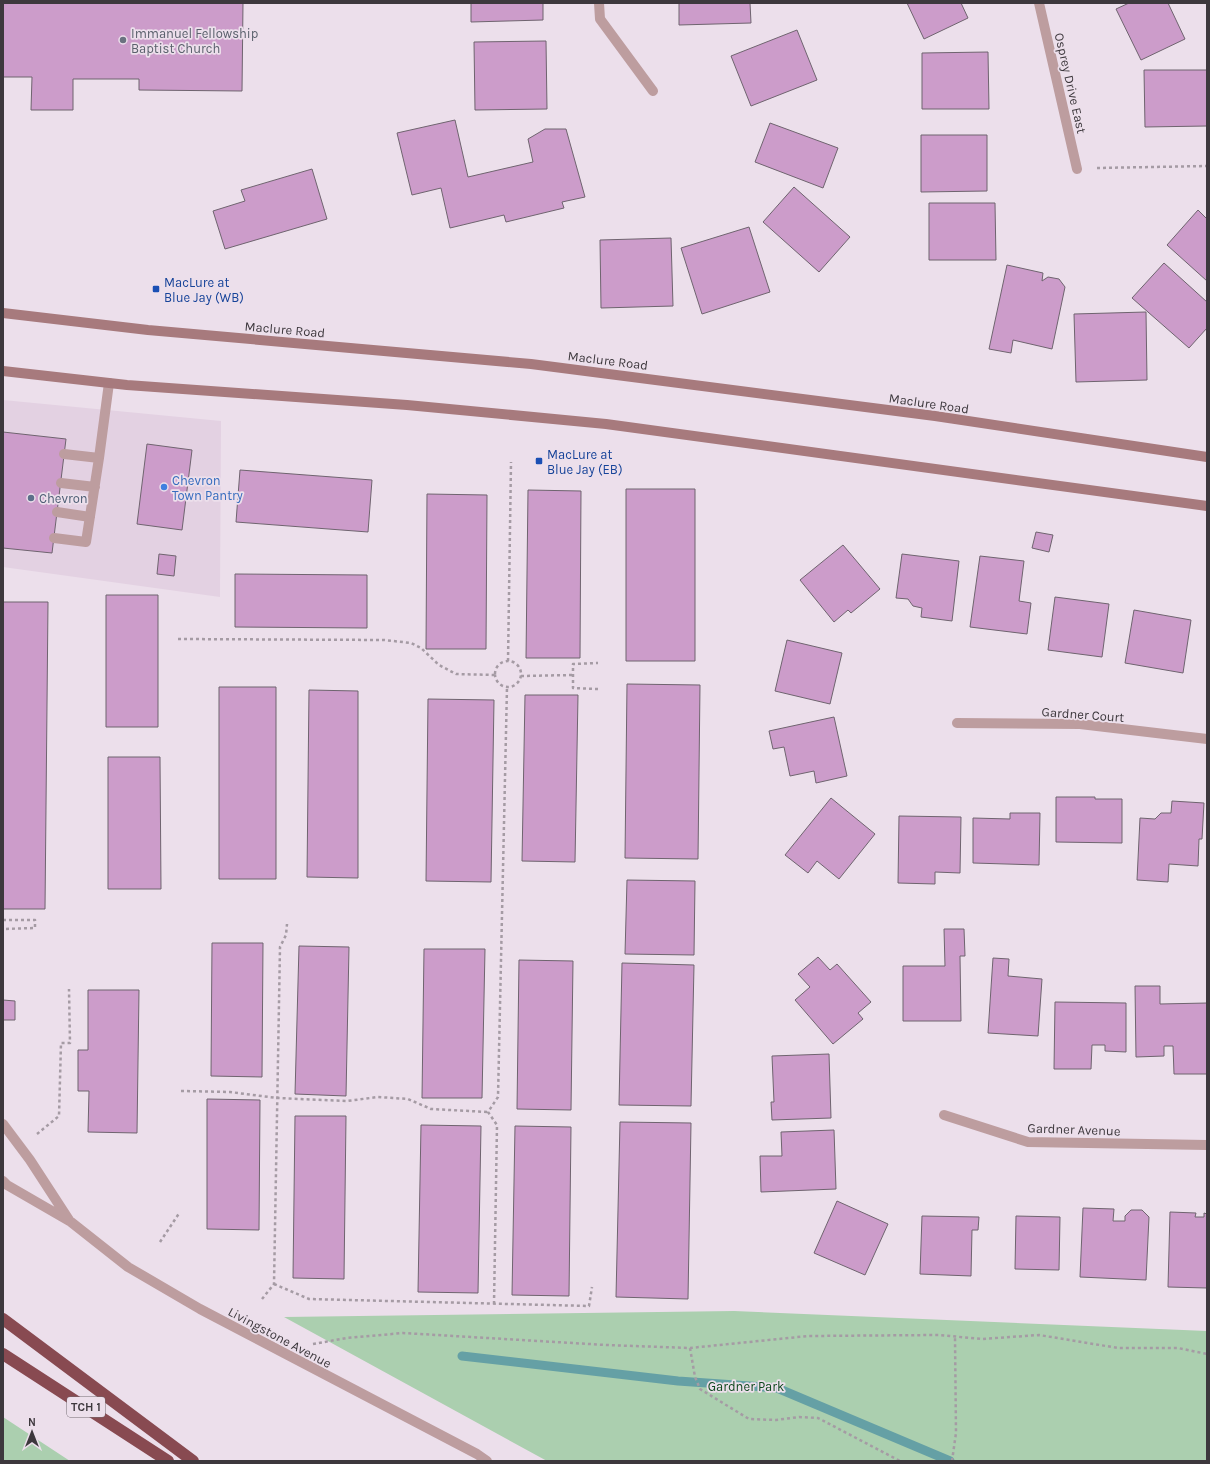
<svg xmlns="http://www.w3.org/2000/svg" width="1210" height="1464" viewBox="0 0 1210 1464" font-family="Karla,sans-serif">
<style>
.built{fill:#e3d1e2}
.green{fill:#abcfaf}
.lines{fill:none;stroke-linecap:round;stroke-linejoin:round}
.stream{stroke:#65a0a5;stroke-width:9}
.building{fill:#cc9cca;stroke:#6f646f}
.path{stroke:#a59ba4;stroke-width:2.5;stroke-dasharray:3 3;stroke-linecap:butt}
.service{stroke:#bd9d9f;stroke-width:10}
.minor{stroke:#bd9d9f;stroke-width:10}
.tertiary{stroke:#bd9d9f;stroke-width:10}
.secondary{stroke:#a77a7d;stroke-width:10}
.motorway{stroke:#884a51;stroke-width:12}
.worship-dot{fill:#6b7280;stroke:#ecdfeb;stroke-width:1.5}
.transit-dot{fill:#1a4fb4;stroke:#ecdfeb;stroke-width:1.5}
.shop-dot{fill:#3f7fe0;stroke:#ecdfeb;stroke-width:1.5}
.service-dot{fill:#5c6f8a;stroke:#ecdfeb;stroke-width:1.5}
.labels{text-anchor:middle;stroke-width:3.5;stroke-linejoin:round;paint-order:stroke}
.shield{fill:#ecdfeb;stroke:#726a71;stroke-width:1}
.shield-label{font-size:12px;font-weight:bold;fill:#3d383d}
.worship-label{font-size:13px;fill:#5b616d;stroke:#ecdfeb;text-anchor:start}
.street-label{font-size:13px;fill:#3d383d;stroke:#ecdfeb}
.transit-label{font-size:13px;fill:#164399;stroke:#ecdfeb;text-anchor:start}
.shop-label{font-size:13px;fill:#366cbe;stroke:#ecdfeb;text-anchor:start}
.service-label{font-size:13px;fill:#4e5e75;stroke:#ecdfeb;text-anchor:start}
.park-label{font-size:13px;fill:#0e481d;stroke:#ecdfeb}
</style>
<rect width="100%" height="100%" fill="#ecdfeb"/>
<!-- built -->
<path class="built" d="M3,400L221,421L220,597L3,567Z"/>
<!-- green -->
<path class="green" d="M734,1311L1207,1331V1461H547L284,1317Z
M3,1417L70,1461H3Z"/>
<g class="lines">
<!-- stream -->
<path class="stream" d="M462,1356L678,1381L777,1388L950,1461"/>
</g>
<!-- building -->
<path class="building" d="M3,3H243L242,91L139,90V79H73V110H31L32,77H3Z
M471,3H543V20L471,22Z
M679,3H750L751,23L679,25Z
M907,3H961L968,18L924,39Z
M1129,3H1168L1185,39L1141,60L1116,9Z
M797,30L817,80L751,106L731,56Z
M546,41L547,109L475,110L474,42Z
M988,52L989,109H922V53Z
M1144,70H1207V126L1145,127Z
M455,120L468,177L533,162L528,139L545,129H566L585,197L562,202L564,208L506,222L504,215L450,228L441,188L412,195L397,133Z
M770,123L838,148L823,188L755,162Z
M921,135H987V191L921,192Z
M312,169L327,219L225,249L213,211L245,201L241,190Z
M794,187L850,237L819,272L763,222Z
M929,203H995L996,260H929Z
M1198,210L1207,219V281L1167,245Z
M749,227L770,292L702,314L681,248Z
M671,238L673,306L601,308L600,240Z
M1164,263L1207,302V328L1189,348L1132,298Z
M1007,265L1043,273L1042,281L1048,277L1059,279L1065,287L1052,349L1013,340L1011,353L989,349Z
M1146,312L1147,380L1076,382L1074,314Z
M3,432L66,439L52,553L3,548Z
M147,444L192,450L182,530L137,524Z
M240,470L372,480L368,532L236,522Z
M626,489H695V661H626Z
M528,490L581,491L580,658H526Z
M427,494L487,495L486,649H426Z
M1036,532L1053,535L1049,552L1032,548Z
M843,545L880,589L851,613L848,610L834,622L800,580Z
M159,554L176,556L174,576L157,574Z
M902,554L959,561L952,621L921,617L922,608L913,606L908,599L896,598Z
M980,556L1024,561L1019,601L1031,603L1027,634L970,627Z
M235,574L367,575V628L235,627Z
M106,595H158V727H106Z
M1055,597L1109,604L1102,657L1048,650Z
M3,602H48L45,909H3Z
M1134,610L1191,620L1183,673L1125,663Z
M787,640L842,653L830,704L775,691Z
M627,684L700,685L698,859L625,858Z
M219,687H276V879H219Z
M309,690L358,691V878L307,877Z
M525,695H578L575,862L522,861Z
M428,699L494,700L491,882L426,881Z
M834,717L847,776L816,783L814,771L790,776L784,747L773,749L769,731Z
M108,757H160L161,889H108Z
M1056,797H1095V799H1122V843L1056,842Z
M831,798L875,834L839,879L817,861L808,873L785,855Z
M1172,801L1204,803L1202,839H1199L1198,866L1169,864L1168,882L1137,880L1140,818L1155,819L1161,813H1171Z
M1010,813H1040L1039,865L973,863V818L1010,819Z
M899,816L961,817L960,873L935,872V884L898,883Z
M627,880L695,881L694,955L625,954Z
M944,929H964L965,956H960L961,1021H903V966H945Z
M212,943H263L262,1077L211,1076Z
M299,946L349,947L346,1096L295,1094Z
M424,949H485L482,1098H422Z
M818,957L830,970L837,964L871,1002L858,1013L863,1019L833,1044L795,1000L810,987L798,974Z
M993,958L1009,959L1008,976L1042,979L1038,1036L988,1033Z
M519,960L573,961L571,1110L517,1109Z
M622,963L694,965L691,1106L619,1105Z
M1135,986H1160V1004L1207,1003V1074H1174L1173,1046H1164V1056L1136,1057Z
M88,990H139L137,1133L88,1132L89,1091H78V1050H88Z
M3,1000L15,1001V1020H3Z
M1055,1002L1126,1003V1052L1105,1051V1045H1092L1091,1069H1054Z
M829,1054L831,1118L772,1120L771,1102H774L772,1056Z
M207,1099L260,1100L259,1230L207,1229Z
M295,1116H346L344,1279L293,1278Z
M620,1122L691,1123L688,1299L616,1297Z
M421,1125L481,1126L478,1293L418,1292Z
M515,1126L571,1127L569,1296L512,1295Z
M834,1130L836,1189L761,1192L760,1156H782L781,1132Z
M837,1201L888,1224L865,1275L814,1253Z
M1083,1208L1114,1209L1113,1221H1125V1216L1131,1210H1142L1149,1217L1146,1280L1080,1277Z
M1170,1212L1196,1213L1195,1217H1204V1213L1207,1214V1288L1168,1287Z
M922,1216L979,1217L978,1230H972L971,1276L920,1274Z
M1016,1216L1060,1217L1059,1270L1015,1269Z"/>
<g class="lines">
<!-- path -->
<path class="path" d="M1097,168L1207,166
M178,639L384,640L411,643L421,648L439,665L456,674L495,675
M495 674a13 13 0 1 1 26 0a13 13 0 1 1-26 0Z
M508,661L511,462
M521,676L573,675
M598,689L573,688V664L598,663
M3,920H35V928L3,929
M181,1091L230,1092L277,1098L347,1101L378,1097L408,1099L431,1109L488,1112
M37,1134L59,1116L61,1043H70L69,989
M160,1242L180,1212
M274,1284L309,1299L589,1306L592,1287
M262,1299L274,1284L280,947L286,935L287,924
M494,1304L497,1125L488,1112L498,1097L507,687
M313,1344L347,1338L403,1333L606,1345L690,1348L808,1336L939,1335L982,1339L1039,1335L1118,1348H1178L1207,1354
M690,1348L695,1377L700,1389L749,1419L776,1420L799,1417L818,1418L900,1461
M952,1461L956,1433L955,1337"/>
<!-- service -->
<path class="service" d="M64,454L99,458L109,383
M61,483L95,487
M57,512L90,517
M54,538L86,542L99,458"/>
<!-- minor -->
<path class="minor" d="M599,3L600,19L653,91
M1039,3L1077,169
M957,723L1080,724L1207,739
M944,1115L1028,1142L1207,1145"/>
<!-- tertiary -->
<path class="tertiary" d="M3,1124L30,1160L69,1220
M3,1181L7,1185L71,1222L128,1267L200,1309L477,1454L487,1461"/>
<!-- secondary -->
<path class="secondary" d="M3,313L148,330L531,364L935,416L1207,457
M3,371L127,385L407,405L606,424L1207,506"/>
<!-- motorway -->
<path class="motorway" d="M3,1319L193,1461
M3,1354L168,1461"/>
</g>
<!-- markers -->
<circle class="worship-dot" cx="123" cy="40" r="4"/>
<g class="transit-dot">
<rect x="152" y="285" width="8" height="8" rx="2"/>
<rect x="535" y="457" width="8" height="8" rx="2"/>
</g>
<circle class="shop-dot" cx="164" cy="487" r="4"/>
<circle class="service-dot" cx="31" cy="498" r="4"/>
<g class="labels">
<!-- shield labels -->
<rect class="shield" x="67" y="1397" width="38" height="20" rx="3"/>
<g class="shield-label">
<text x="86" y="1411">TCH 1</text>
</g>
<!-- worship labels -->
<g class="worship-label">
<text x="131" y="38">Immanuel Fellowship<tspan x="131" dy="15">Baptist Church</tspan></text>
</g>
<!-- street labels -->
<g class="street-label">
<text transform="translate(1071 83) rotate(77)" y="5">Osprey Drive East</text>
<text transform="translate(285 329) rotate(5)" y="5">Maclure Road</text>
<text transform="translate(608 360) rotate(7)" y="5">Maclure Road</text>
<text transform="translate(929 403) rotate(8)" y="5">Maclure Road</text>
<text transform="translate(1083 714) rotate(4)" y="5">Gardner Court</text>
<text transform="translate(1074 1129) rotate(2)" y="5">Gardner Avenue</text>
<text transform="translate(280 1337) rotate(28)" y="5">Livingstone Avenue</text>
</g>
<!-- transit labels -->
<g class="transit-label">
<text x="164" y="287">MacLure at<tspan x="164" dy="15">Blue Jay (WB)</tspan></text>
<text x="547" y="459">MacLure at<tspan x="547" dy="15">Blue Jay (EB)</tspan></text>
</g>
<!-- shop labels -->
<g class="shop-label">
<text x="172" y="485">Chevron<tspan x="172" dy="15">Town Pantry</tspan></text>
</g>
<!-- service labels -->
<g class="service-label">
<text x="39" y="503">Chevron</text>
</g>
<!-- park labels -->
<g class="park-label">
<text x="746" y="1391">Gardner Park</text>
</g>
</g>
<!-- border -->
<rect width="1210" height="1464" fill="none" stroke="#3d383d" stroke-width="8"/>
<!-- north arrow -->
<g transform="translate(32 1432)" stroke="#ecdfeb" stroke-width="3" paint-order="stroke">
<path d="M0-3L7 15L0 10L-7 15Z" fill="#3d383d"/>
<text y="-6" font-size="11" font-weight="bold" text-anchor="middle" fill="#3d383d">N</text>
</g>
</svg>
